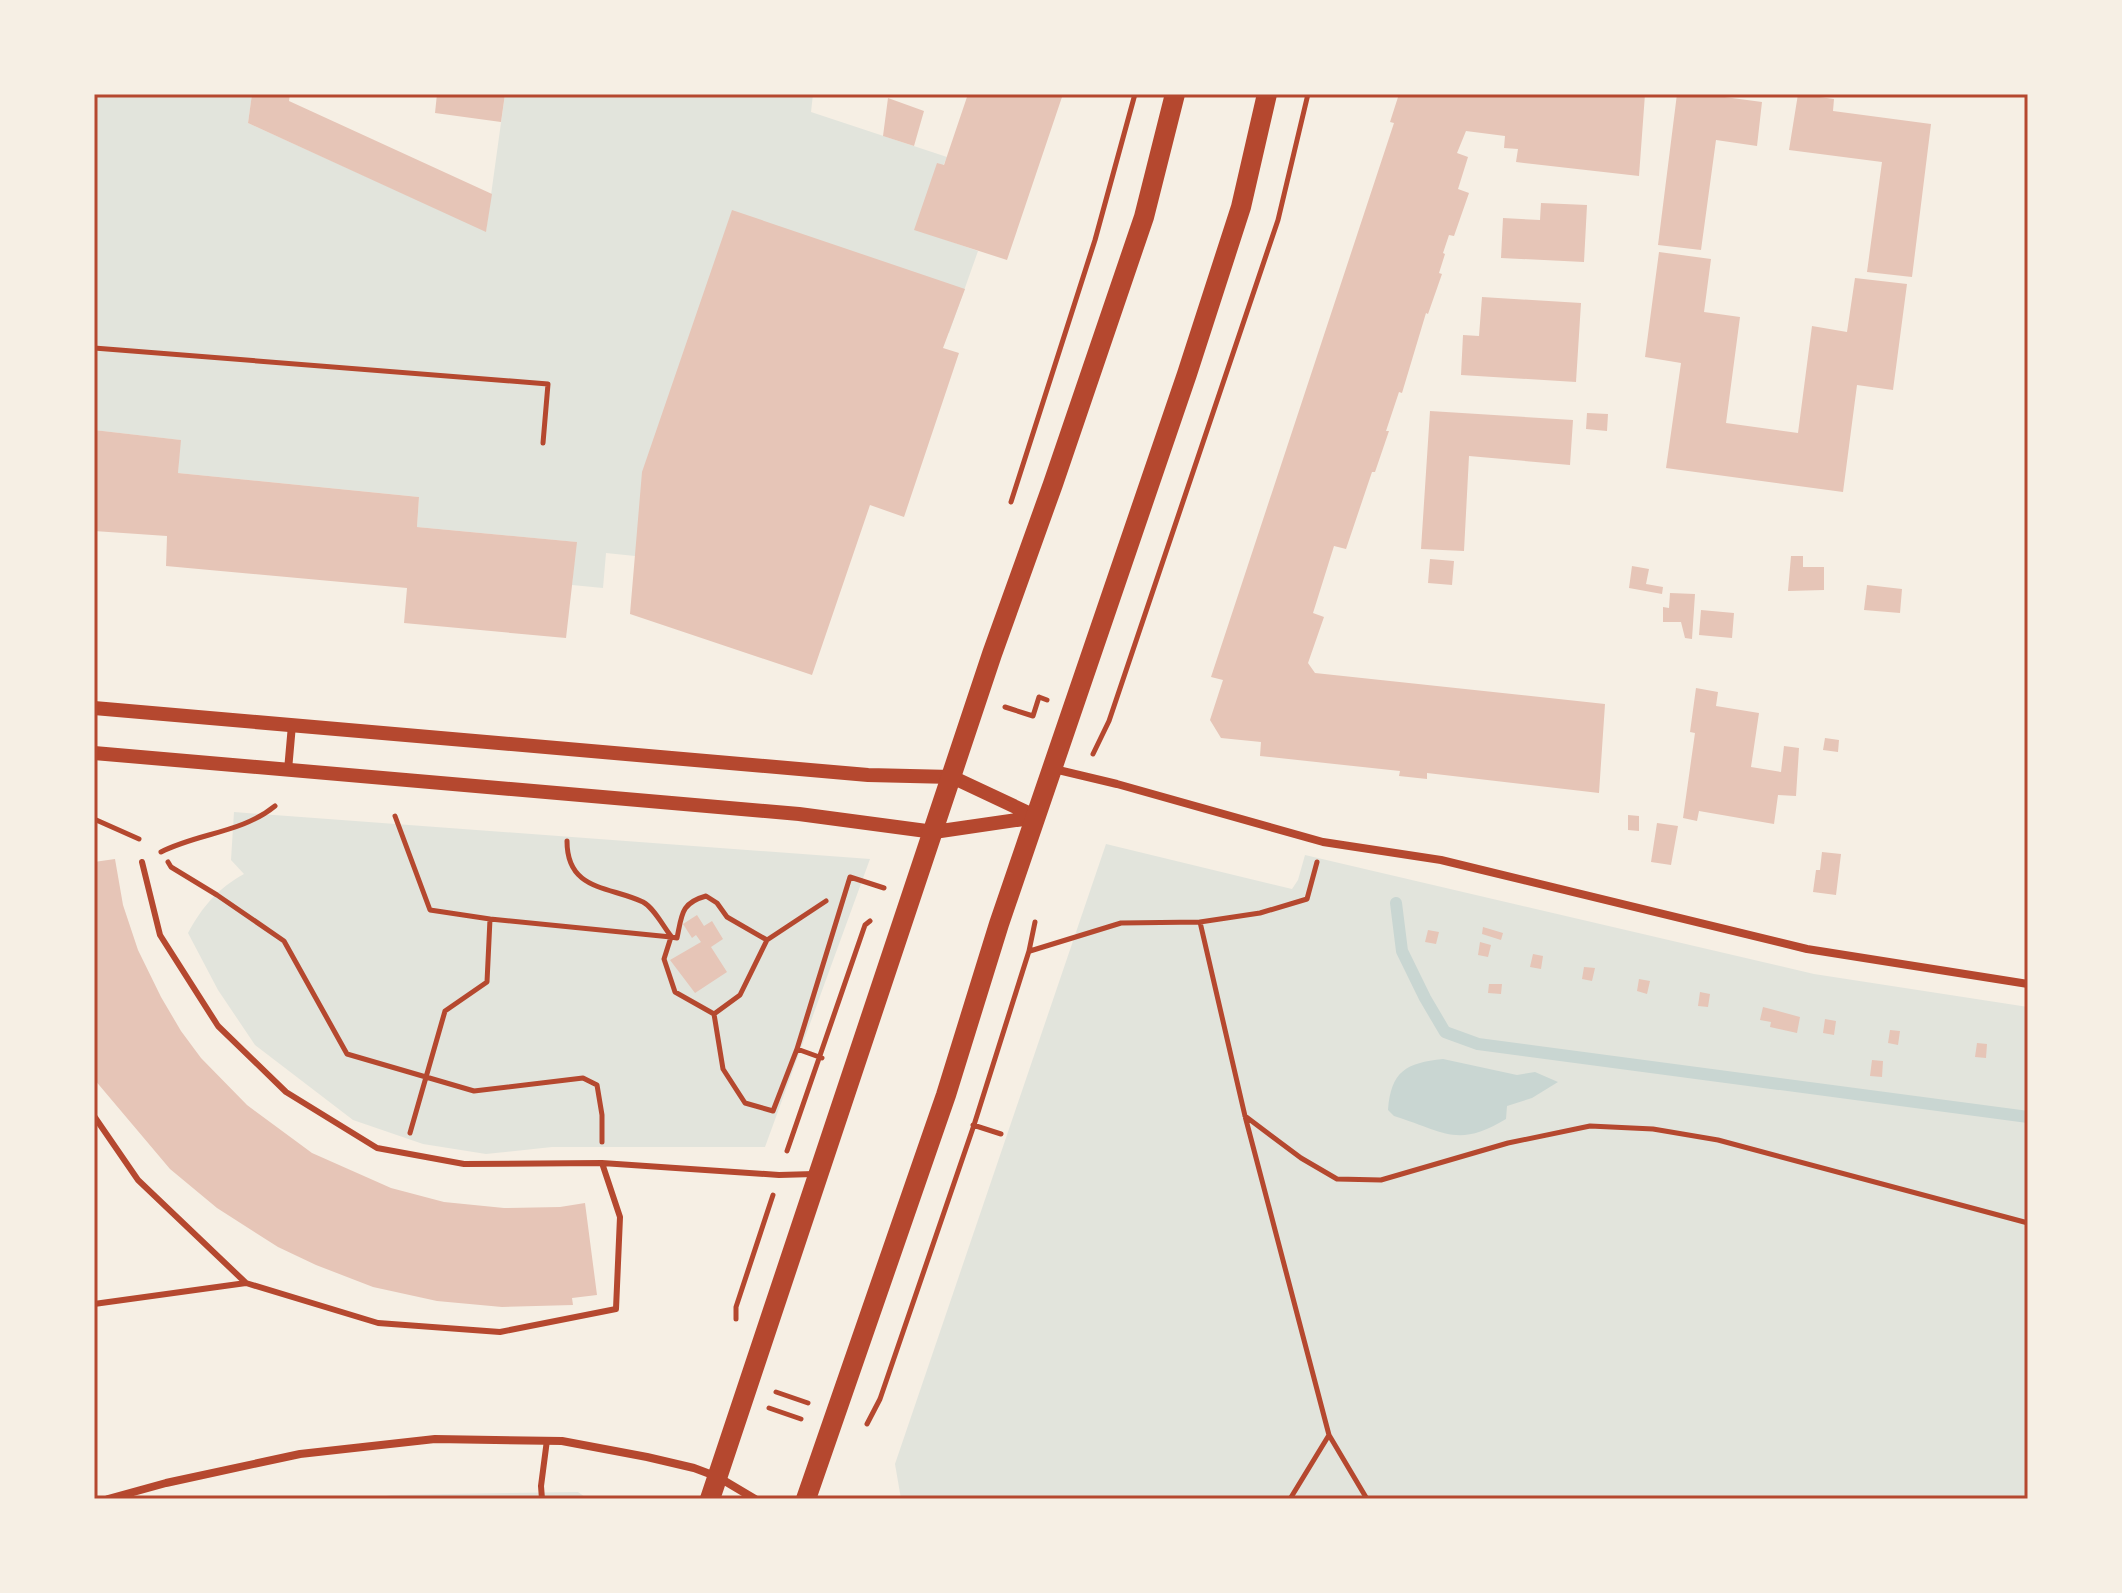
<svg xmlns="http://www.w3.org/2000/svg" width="2122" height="1593" viewBox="0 0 2122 1593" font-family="Quicksand,sans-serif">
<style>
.green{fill:#e2e4dc}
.water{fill:#c9d6d2}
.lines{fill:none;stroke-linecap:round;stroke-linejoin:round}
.stream{stroke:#c9d6d2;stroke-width:12}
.building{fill:#e6c5b7}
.path{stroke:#b5482f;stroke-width:5}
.service{stroke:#b5482f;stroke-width:6}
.minor{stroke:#b5482f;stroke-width:8}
.tertiary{stroke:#b5482f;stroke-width:14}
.primary{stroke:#b5482f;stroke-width:20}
.neatline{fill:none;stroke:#b5482f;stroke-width:3}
</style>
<rect width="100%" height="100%" fill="#f6efe4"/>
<!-- green -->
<path class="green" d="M94,94H252L248,123L486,231L505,94L576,97L577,94L659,96L660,94H752L765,97L766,94H813L811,112L947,157L915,229L978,251L949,333L866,309L635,556L606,553L603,588L572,585L576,542L417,527L419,497L178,473L180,440L94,430Z
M234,812L870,859L765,1147H552L486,1154L423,1144L353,1120L255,1045L218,990L188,933C203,906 217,889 244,874L231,860Z
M1106,844L1292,889L1298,880L1305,855L1814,974L2028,1007V1499H901L895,1464Z
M578,1492L588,1499H371L391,1495Z"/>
<!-- water -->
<path class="water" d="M1443,1059L1517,1075L1535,1072L1558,1082L1532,1098L1507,1106L1506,1119C1457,1149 1443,1131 1394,1116L1388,1110C1391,1071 1406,1063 1443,1059Z"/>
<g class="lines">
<!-- stream -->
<path class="stream" d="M1396,903L1402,951L1425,998L1445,1032L1478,1044L2028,1117"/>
</g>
<!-- building -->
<path class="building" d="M252,94H290L289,101L492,194L486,232L248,123Z
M437,94H505L501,122L435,113Z
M968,94L981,97L982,94H1063L1007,260L914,230L937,163L944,165Z
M1399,94H1645L1639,176L1516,162L1518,149L1504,148L1505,136L1466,131L1457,153L1468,157L1458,189L1469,193L1454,236L1449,235L1443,253L1445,254L1439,273L1442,274L1428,314L1426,313L1402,393L1399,392L1386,431H1389L1375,472H1372L1346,549L1334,546L1313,613L1324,617L1308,663L1315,673L1605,704L1599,793L1427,773V779L1399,776L1400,771L1260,756L1261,742L1221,738L1210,720L1223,680L1211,677L1394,123L1390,122Z
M1677,94H1702L1762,102L1757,146L1716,140L1701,250L1658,245Z
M1798,94L1834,99L1833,111L1931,124L1912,277L1867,272L1882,162L1789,150Z
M888,98L924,111L914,146L883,136Z
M1541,203L1587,205L1584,262L1501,258L1503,218L1540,220Z
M732,210L965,289L943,348L959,353L904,517L870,505L812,675L630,614L642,472Z
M1659,252L1711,259L1704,312L1740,317L1726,423L1798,433L1812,326L1847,332L1855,278L1907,284L1893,390L1857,385L1843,492L1666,468L1681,363L1645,357Z
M1482,297L1581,303L1576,382L1461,375L1463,335L1479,336Z
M1430,411L1573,420L1570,465L1469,456L1464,551L1421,549Z
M1587,413L1608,414L1607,431L1586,429Z
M94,430L181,440L178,473L419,497L417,527L577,542L566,638L404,623L407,588L166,566L167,536L94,531Z
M1791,556H1803V567H1824V590L1788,591Z
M1430,559L1454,561L1452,585L1428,583Z
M1632,566L1649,569L1646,584L1663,587L1662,594L1629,588Z
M1867,585L1902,589L1900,613L1864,610Z
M1670,593L1695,594L1692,639L1685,638L1681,622H1663V607L1669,608Z
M1701,610L1734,613L1732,638L1699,635Z
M1696,688L1718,692L1716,706L1759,713L1751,767L1781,772L1784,746L1799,748L1796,796L1778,795L1774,824L1699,811L1697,821L1683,818L1695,733L1690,732Z
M1825,738L1839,740L1838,752L1823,750Z
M1628,815L1639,816V831L1628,830Z
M1657,823L1678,826L1671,865L1651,862Z
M1822,852L1841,854L1836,895L1813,892L1816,870H1820Z
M115,859L123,905L138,950L161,997L181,1031L201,1058L247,1105L312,1153L391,1188L444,1202L504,1208L560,1207L585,1203L597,1295L572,1298L573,1305L502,1307L437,1301L373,1287L316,1265L278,1247L217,1208L170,1169L94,1079V862Z
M697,915L704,926L712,921L723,939L711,947L727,972L695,993L670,960L701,942L696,935L692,938L683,924Z
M1483,927L1503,933L1501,940L1482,934Z
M1428,930L1439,932L1436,944L1425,942Z
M1480,942L1491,945L1488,957L1478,955Z
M1533,954L1543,956L1541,969L1530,967Z
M1584,967L1595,968L1592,981L1582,979Z
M1639,979L1650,981L1647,994L1637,991Z
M1489,984H1502L1501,994L1488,993Z
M1700,992L1710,994L1708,1007L1698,1006Z
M1763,1007L1800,1017L1797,1033L1770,1027L1771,1022L1760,1020Z
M1825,1019L1836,1021L1834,1035L1823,1033Z
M1890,1030L1900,1031L1898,1045L1888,1043Z
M1977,1043L1987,1044L1986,1058L1975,1057Z
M1872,1060L1883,1061L1882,1077L1870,1076Z"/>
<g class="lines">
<!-- path -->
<path class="path" d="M94,348L548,384L543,443
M1011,502L1095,240L1135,94
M1005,707L1033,716L1039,697L1047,700
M1093,754L1109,721L1278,220L1308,94
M395,816L430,910L490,919
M94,819L139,839
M567,841C567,891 609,886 643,902C654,908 663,926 671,936
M161,852C198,833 242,833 275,806
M168,862L171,867L217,895L284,941L347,1054L474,1091L583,1078L597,1085L602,1115V1142
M1200,922L1245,1116L1329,1435L1367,1499
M1030,951L1121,923L1200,922L1260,913L1307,899L1317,862
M714,1014L740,995L767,940
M797,1049L773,1111L745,1103L723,1069L714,1014L675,992L664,959L671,937L677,938C682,914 681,903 706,896L717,903L727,917L767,940L826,901
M822,1058L797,1049L850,877L884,888
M1245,1116L1301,1158L1337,1179L1381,1180L1508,1143L1590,1126L1653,1129L1718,1140L2028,1223
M973,1125L1001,1134
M410,1133L445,1011L487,982L490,919L671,937
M787,1151L865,925L870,921
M736,1319V1307L773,1195
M776,1392L808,1403
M769,1408L801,1419
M867,1424L880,1399L974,1125L1029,951L1035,922
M1290,1499L1329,1435"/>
<!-- service -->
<path class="service" d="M142,862L160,935L218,1026L286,1092L377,1148L464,1164L602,1163L779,1175L814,1174
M94,1116L138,1180L246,1283L378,1323L500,1332L616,1309L620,1217L602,1163
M94,1304L246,1283
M542,1499L541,1486L547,1440"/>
<!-- minor -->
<path class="minor" d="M1054,769L1117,784L1323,842L1441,860L1807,949L2028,984
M288,770L292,725
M108,1499L166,1483L300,1454L435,1439L562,1441L647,1457L694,1468L718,1477L755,1499"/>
<!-- tertiary -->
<path class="tertiary" d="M94,708L868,775L952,777L1037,817
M94,753L799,814L934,832L1037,817"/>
<!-- primary -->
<path class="primary" d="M710,1499L992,654L1053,484L1144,217L1175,94
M806,1499L946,1095L999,924L1187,374L1241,207L1267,94"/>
</g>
<!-- border -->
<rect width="2122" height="1593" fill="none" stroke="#f6efe4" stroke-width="192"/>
<rect x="96" y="96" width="1930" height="1401" class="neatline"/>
</svg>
